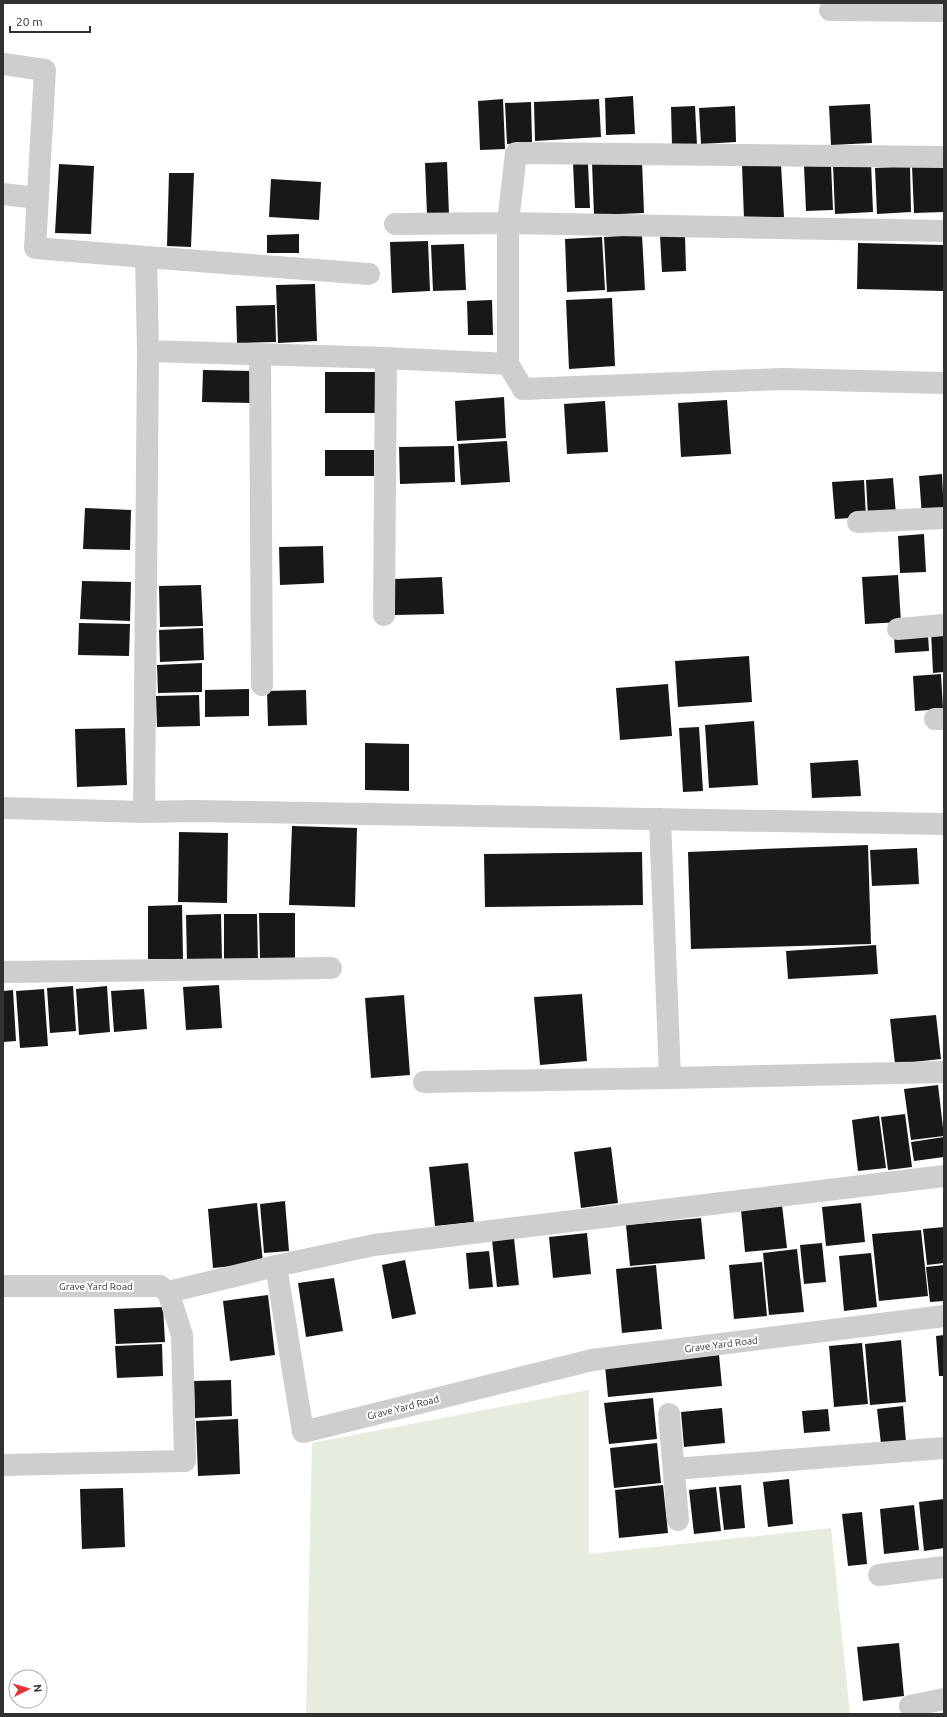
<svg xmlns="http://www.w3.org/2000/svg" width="947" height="1717" viewBox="0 0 947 1717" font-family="Ubuntu,sans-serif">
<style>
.green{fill:#e6eddf}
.building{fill:#181818}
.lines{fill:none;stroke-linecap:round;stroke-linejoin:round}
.street{stroke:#cecece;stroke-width:22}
.labels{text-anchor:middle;stroke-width:4;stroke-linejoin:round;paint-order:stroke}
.street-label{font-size:10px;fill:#313131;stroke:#fff}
</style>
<rect width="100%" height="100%" fill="#fff"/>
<!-- green -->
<path class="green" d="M589,1390V1554L831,1528L850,1714L306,1713L312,1443Z"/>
<!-- building -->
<path class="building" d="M633,96L635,134L606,135L605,98Z
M503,99L505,149L480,150L478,101Z
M599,99L601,137L535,141L534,102Z
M531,102L532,142L507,144L505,103Z
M870,104L872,143L831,145L829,106Z
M695,106L697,145L672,146L671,107Z
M735,106L736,142L701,144L699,108Z
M642,161L644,213L594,215L592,163Z
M447,162L449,215H427L425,163Z
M871,162L873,212L835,214L833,164Z
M573,163H588L590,208H575Z
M59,164L94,166L91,234L55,233Z
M781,164L784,217L744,219L742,165Z
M831,164L833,210L806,211L804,165Z
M944,164V212L914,213L912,166Z
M910,166L911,212L877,214L875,168Z
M169,173H194L191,247L167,246Z
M271,179L321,182L319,220L269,217Z
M299,234V253H267V235Z
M642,235L645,290L607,292L604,237Z
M685,235L686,271L662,272L660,236Z
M602,237L605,290L567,292L565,239Z
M428,241L430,291L392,293L390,242Z
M858,243L944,245V291L857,289Z
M464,244L466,290L433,291L431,245Z
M315,284L317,341L278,343L276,285Z
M612,298L615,366L569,369L566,300Z
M492,300L493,335H468L467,301Z
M275,305L276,342L237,343L236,306Z
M203,370L252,371V403L202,402Z
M325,372H375V413H325Z
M504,397L506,438L457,441L455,401Z
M727,400L731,454L681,457L678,403Z
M605,401L608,452L567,454L564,404Z
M507,441L510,482L461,485L458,444Z
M454,446L455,482L400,484L399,447Z
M325,450H374V476H325Z
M942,474L944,515L922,516L919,476Z
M893,478L896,515L868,517L866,480Z
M864,480L866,517L835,519L832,482Z
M85,508L131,510L130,550L83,549Z
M924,534L926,572L900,573L898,536Z
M323,546L324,583L280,585L279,547Z
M898,575L901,622L865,624L862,577Z
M442,577L444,614L395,615L394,579Z
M82,581L131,582L130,621L80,619Z
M201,585L203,626L160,627L159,586Z
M79,623L130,624L129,656L78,655Z
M203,628L204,660L160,662L159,630Z
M944,631V672L933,673L931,632Z
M928,634L929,651L895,653L894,636Z
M749,656L752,702L678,707L675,661Z
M202,663V692L158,693L157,665Z
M941,674L943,709L915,711L913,676Z
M668,684L672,736L620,740L616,688Z
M249,689V716L205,717V690Z
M306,690L307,725L268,726L267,691Z
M199,695L200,726L157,727L156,696Z
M754,721L758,785L709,788L705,725Z
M699,727L703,791L683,792L679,728Z
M125,728L127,785L77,787L75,729Z
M365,743L409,744V791L365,790Z
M858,760L861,796L812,798L810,763Z
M292,826L357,828L355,907L289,905Z
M179,832L228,833L227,903L178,902Z
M868,845L871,944L691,949L688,852Z
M917,848L919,884L872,886L870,850Z
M642,852L643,905L485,907L484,854Z
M182,905L183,959H148V906Z
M259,913H295V958H260Z
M221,914L222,962L187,963L186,915Z
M224,914H257L258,961H224Z
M876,945L878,974L788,979L786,951Z
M219,985L222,1028L186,1030L183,987Z
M73,986L76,1031L50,1033L47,988Z
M107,986L110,1032L79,1035L76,989Z
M44,989L48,1046L20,1048L16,991Z
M144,989L147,1029L114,1032L111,991Z
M13,990L16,1041L3,1042V991Z
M582,994L587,1061L540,1065L534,997Z
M404,995L410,1075L371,1078L365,998Z
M936,1015L941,1059L895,1064L890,1019Z
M938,1085L944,1136L911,1140L904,1089Z
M905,1114L912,1167L888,1170L881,1117Z
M879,1116L886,1168L858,1171L852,1120Z
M944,1137V1157L914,1161L911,1142Z
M611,1147L618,1203L581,1208L574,1152Z
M468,1163L474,1222L435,1226L429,1167Z
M285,1201L289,1251L264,1253L260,1204Z
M257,1203L263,1263L213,1268L208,1209Z
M861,1203L865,1242L826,1246L822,1207Z
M782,1205L787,1248L745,1252L741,1210Z
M701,1218L705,1259L630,1266L626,1225Z
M944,1227V1263L927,1265L923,1229Z
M921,1230L928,1296L879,1301L872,1234Z
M587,1233L591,1274L553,1278L549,1237Z
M514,1238L519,1285L497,1287L492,1240Z
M822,1243L826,1282L804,1284L800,1245Z
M797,1249L804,1312L769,1315L763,1253Z
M489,1251L493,1287L469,1289L466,1253Z
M871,1253L877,1307L844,1311L839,1256Z
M405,1260L416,1314L392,1319L382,1265Z
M762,1262L767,1316L734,1319L729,1265Z
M656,1265L662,1329L622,1333L616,1269Z
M944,1265V1301L930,1302L926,1267Z
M334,1278L343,1331L306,1337L298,1283Z
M268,1295L275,1355L230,1361L223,1301Z
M163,1307L165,1342L116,1344L114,1309Z
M944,1335V1376H939L936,1336Z
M901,1340L906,1402L870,1405L865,1344Z
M862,1343L868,1404L834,1407L829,1346Z
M162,1344L163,1376L117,1378L115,1346Z
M719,1355L722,1386L608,1397L605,1366Z
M231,1380L232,1416L195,1418L194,1381Z
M653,1398L657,1439L609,1444L604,1403Z
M903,1406L906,1442L881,1444L877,1409Z
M722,1408L725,1443L684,1447L681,1412Z
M828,1409L830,1431L804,1433L802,1411Z
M238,1419L240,1474L198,1476L196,1421Z
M657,1443L661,1483L614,1488L610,1448Z
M789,1479L793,1524L768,1527L763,1482Z
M663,1485L668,1533L619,1538L615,1490Z
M741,1485L745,1528L724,1530L719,1487Z
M716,1487L721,1531L694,1534L689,1490Z
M123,1488L125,1547L82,1549L80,1489Z
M944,1499V1548L924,1551L919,1502Z
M914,1505L919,1550L884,1554L880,1509Z
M862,1512L867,1564L848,1566L842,1514Z
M899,1643L904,1696L863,1701L857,1647Z"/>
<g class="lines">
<!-- street -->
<path class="street" d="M830,10L944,11
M3,64L45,70L35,248L146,257
M3,194L37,198
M395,224L508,223L516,153L944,157
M944,231L508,223V364L523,389L783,379L944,383
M148,351L386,358L508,364
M260,355L262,685
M858,522L944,518
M384,615L386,358
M898,629L944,625
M935,719H944
M3,808L144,812L191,811L944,824
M144,812L148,351L146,257L369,274
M660,819L670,1078L944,1072
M3,972L331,968
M424,1082L670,1078
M276,1266L303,1432L592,1360L944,1316
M3,1286H160L168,1292
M168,1292L276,1266L374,1245L944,1176
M669,1414L678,1520
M3,1465L185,1461L182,1335L168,1292
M674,1469L944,1448
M879,1575L944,1567
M910,1706L944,1699"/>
</g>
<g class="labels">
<!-- street labels -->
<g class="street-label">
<text x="96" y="1290">Grave Yard Road</text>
<text transform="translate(721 1344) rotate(-7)" y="4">Grave Yard Road</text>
<text transform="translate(403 1407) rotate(-14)" y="4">Grave Yard Road</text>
</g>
</g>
<!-- border -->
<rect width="947" height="1717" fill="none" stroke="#313131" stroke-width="8"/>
<!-- north arrow -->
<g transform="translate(28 1689) rotate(85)"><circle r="19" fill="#ffffff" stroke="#adadad"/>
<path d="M0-3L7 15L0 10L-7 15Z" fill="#e63539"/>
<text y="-6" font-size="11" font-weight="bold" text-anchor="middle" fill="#313131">N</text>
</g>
<!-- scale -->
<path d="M10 26v6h80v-6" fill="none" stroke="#313131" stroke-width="2"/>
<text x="16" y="26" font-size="12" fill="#313131" stroke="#ffffff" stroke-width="3" paint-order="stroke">20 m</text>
</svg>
